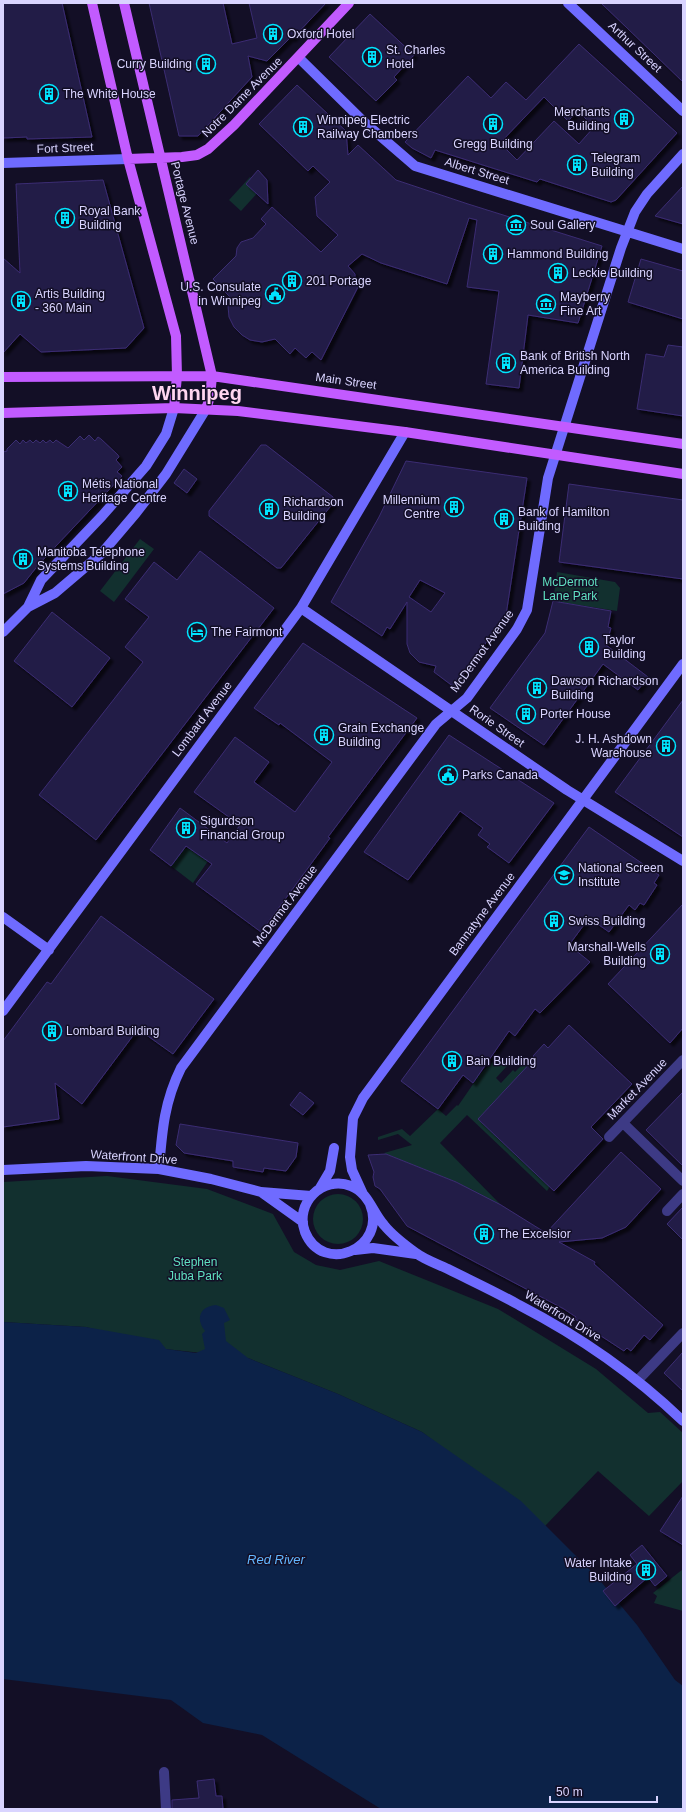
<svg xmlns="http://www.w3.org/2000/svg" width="686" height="1812" viewBox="0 0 686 1812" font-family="Arial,sans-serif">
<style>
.green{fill:#12302f}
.water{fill:#0c2248}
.building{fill:#241b47;stroke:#3b2d73;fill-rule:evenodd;filter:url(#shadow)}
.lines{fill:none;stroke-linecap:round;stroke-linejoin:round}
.street{stroke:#3d3a85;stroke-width:10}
.secondary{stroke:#6f6bff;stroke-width:10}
.primary{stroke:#c25bff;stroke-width:10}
.labels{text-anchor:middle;stroke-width:3;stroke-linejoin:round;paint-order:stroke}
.poi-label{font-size:12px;fill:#d9d4ff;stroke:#130f26;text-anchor:start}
.street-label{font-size:12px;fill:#d9d4ff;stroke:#130f26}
.park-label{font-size:12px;fill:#5fe0c0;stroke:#130f26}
.water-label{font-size:13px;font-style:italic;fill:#62b6ff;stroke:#130f26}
.town-label{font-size:20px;font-weight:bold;fill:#ffd6f0;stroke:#130f26}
</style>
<defs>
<filter id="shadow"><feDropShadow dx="3.5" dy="3.5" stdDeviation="1" flood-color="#0009"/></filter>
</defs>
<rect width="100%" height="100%" fill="#130f26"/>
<!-- green -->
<path class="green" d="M250,177L262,188L241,211L229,200Z
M140,539L154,549L114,602L100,591Z
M557,572L615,582L620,588L617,611L553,601Z
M190,848L208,861L193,883L171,866L184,849Z
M498,1057L507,1066L496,1078L501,1083L513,1070L515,1072L523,1064L527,1067L478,1119L550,1186L547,1191L467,1115L440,1143L500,1204L499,1205L456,1182L386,1154L384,1153L412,1145L398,1134L378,1140V1137L402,1129L410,1136L438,1109L446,1116L457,1105L458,1106L480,1074Z
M107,1176L207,1189L273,1214L294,1252L316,1265L340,1270L379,1261L498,1309L596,1369L648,1413L660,1412L683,1433V1481L649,1516L598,1471L545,1526L422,1432L338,1394L248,1358L165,1349L86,1327L3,1322V1182Z
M313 1219a25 25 0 1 1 50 0a25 25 0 1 1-50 0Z
M683,1569V1611L654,1603L657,1596L653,1593Z"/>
<!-- water -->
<path class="water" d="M216,1305L224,1308L230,1320L224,1323L226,1341L248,1358L338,1394L422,1432L521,1501L597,1577L637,1625L675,1680L683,1686V1809H381L262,1735L203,1723L171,1700L3,1679V1322L86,1327L159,1340L166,1349L196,1353L205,1349L202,1334L205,1331C195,1319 200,1306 216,1305Z"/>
<!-- building -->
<path class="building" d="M3,3H62L92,137L27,139V137L3,138Z
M149,3H223L232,44L257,38L249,3H326L292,39L291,37L267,61L248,56L252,77L198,136H179Z
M601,3H683V82L626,27Z
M370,14L414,55L394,77L397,80L376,101L329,57Z
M579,44L677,133L616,200L611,202L540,179L537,182L435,150L431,158L412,148L405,142L468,76L491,98L506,82L526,100ZM544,97L568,121L578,111L594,127L579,144L554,121L517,160L500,143Z
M297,85L346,131L348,155L358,145L396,180L468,204L602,246L578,323L528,315L519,388L486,384L499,291L467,287L477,220L469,218L447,284L381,263L362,254L348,266L355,274V280L360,283L321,360L312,352L306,358L295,348L290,354L275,339L262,342L250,340L242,335L234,327L229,317L228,306L230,297L213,279L236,256L237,248L241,242L253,238L266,224L261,219L272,207L321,252L338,235L317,216L315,197L330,182L313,166L308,171L259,124Z
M258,170L267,180L268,204L246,184Z
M103,180L144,328L126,348L41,352L20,334L3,353V258L20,273L16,184Z
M683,186V224L655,216Z
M641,259L683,271V319L628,302Z
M668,345L683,347V416L637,409L646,354L664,357Z
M89,435L95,441L98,437L101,439L118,455L119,457L116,460L122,467L117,472L122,476L39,564L24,583L3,594V452L7,451V449L16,440L20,444L23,440L26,443L30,440L33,443L36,440L40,443L43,440L46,443L50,440L53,443L56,440L68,448L80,436L84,440Z
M261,445H266L333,497L334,502L281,568H277L209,516V511Z
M406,461L527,478L506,615L454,687L434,672L436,666L419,662L410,653L407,644V602L390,629L387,627L382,636L331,602L379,517ZM420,580L445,593L431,612L409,597Z
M184,469L197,479L187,493L174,483Z
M569,484L683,500V579L559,562Z
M200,551L274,608L96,840L39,795L143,662L125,647L149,617L125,599L154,562L177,580Z
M553,601L611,611L608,627L611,628L606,645L648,677L638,690L603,664L544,745L490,708L545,633Z
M52,612L110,658L72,707L14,661Z
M303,643L417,718L328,837L330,838L261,932L196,884L212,864L186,846L171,866L150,850L180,808L227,843L240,825L194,792L235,737L269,762L254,782L295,812L332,762L280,723L279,725L254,708Z
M683,700V837L615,792Z
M449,735L554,803L509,863L487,847L490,844L478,835L483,828L460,811L408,880L364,852Z
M589,827L659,875L654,883L657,885L644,905L640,903L635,910L629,905L609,932L589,918L569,945L590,962L540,1013L535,1009L515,1036L509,1031L473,1083L463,1075L438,1109L401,1081Z
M683,904V1028L670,1043L608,984Z
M101,916L214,999L173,1054L138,1029L82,1104L55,1083L59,1119L3,1127V1041L47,982L51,984Z
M569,1025L632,1084L591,1127L603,1139L554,1191L478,1119L535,1058L533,1056L544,1044L548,1048Z
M300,1092L314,1103L303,1115L290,1105Z
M683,1092V1166L646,1130Z
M180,1124L298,1143L296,1157L286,1171L264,1168L263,1172L233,1167V1161L184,1153L176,1145Z
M621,1152L661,1189L626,1227L602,1238L559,1242L595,1262L594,1264L663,1325L650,1340L644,1335L631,1351L627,1348L624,1351L575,1319L576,1317L564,1309L407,1226L380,1189L375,1186L373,1177L374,1172L368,1155L386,1154L456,1182L501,1205L546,1233Z
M683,1207V1240L667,1224Z
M683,1352V1391L664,1373Z
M683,1496V1545L660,1531Z
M642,1545L667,1576L655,1586L648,1577L615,1606L603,1591L637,1564L630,1555Z
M214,1779L216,1796H222L223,1809H172V1800L199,1798L197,1781Z"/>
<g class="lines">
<!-- street -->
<path class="street" d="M623,1123L683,1181
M609,1137L683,1060
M667,1211L683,1194
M638,1380L683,1333
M164,1772L166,1809"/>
<!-- secondary -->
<path class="secondary" d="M568,3L683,111
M299,58L364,122L415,166L683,249
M3,163L128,159
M28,607L41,580L102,516L146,466L166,434L174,408
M301,608L567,790L683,861
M3,632L28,607L55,593L102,553L136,513L166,474L206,409
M3,917L49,950
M3,1011L301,608L405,432
M159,1169C162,1132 164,1102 181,1068L436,724L467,698L517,629L527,610L548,478L621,248L635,212L647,194L683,154
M3,1170L86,1166L159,1169L211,1179L261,1192L311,1196
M320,1188L330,1171L334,1148
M261,1192L303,1222
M363,1194L352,1170L350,1157L353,1118L363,1098L683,664
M370,1204C388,1248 323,1276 305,1232C294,1203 323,1175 351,1186C369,1193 372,1212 384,1225C392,1235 405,1245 416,1253C425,1260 438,1264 448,1269C472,1281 496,1292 519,1305C581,1337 633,1373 683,1421
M355,1250L373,1248L416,1254"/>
<!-- primary -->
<path class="primary" d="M92,3L128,159L176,336L177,376L174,408
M124,3L212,376L210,397L206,409
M128,159L182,157L197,155L208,149L234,125L349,3
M3,377L212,376L683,444
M3,413L174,408L238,411L405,432L683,474"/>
</g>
<!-- icons -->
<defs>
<g id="building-ring" transform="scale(1)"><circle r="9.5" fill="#130f26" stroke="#00e5ff" stroke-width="1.5"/><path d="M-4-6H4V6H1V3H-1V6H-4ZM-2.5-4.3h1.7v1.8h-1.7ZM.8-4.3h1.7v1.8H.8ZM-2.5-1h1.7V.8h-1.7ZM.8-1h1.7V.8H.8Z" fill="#00e5ff"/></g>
<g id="museum-ring" transform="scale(1)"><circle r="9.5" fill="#130f26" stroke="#00e5ff" stroke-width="1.5"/><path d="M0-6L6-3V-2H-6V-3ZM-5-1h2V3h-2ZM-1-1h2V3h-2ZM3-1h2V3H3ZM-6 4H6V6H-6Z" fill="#00e5ff"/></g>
<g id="civic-ring" transform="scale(1)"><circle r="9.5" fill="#130f26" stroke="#00e5ff" stroke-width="1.5"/><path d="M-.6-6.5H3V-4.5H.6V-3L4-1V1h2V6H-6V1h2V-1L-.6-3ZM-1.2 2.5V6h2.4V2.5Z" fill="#00e5ff"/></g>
<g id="hotel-ring" transform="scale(1)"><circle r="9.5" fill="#130f26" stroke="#00e5ff" stroke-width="1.5"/><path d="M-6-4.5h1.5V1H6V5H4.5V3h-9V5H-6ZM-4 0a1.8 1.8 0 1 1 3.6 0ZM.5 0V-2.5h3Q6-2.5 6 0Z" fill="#00e5ff"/></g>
<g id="university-ring" transform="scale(1)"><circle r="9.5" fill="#130f26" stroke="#00e5ff" stroke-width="1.5"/><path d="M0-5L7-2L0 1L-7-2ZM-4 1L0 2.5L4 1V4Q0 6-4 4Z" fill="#00e5ff"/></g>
</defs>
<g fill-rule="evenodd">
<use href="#building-ring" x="273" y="34"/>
<use href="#building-ring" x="372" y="57"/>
<use href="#building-ring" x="206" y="64"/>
<use href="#building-ring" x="49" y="94"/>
<use href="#building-ring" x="624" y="119"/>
<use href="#building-ring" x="493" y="124"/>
<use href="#building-ring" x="303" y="127"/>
<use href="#building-ring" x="577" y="165"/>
<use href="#building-ring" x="65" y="218"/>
<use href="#museum-ring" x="516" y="225"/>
<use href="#building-ring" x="493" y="254"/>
<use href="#building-ring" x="558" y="273"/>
<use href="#building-ring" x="292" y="281"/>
<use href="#civic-ring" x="275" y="294"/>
<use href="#building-ring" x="21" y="301"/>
<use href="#museum-ring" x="546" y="304"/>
<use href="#building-ring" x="506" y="363"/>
<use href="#building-ring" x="68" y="491"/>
<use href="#building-ring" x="454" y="507"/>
<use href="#building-ring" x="269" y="509"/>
<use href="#building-ring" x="504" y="519"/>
<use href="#building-ring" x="23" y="559"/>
<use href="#hotel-ring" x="197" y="632"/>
<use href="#building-ring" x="589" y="647"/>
<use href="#building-ring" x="537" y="688"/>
<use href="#building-ring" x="526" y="714"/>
<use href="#building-ring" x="324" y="735"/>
<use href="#building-ring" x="666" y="746"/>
<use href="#civic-ring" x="448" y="775"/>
<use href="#building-ring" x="186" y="828"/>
<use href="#university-ring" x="564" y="875"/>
<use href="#building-ring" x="554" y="921"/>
<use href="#building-ring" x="660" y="954"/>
<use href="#building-ring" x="52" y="1031"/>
<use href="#building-ring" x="452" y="1061"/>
<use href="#building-ring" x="484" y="1234"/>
<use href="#building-ring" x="646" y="1570"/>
</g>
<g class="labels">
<!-- poi labels -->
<g class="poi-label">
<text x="287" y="38">Oxford Hotel</text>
<text x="386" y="54">St. Charles<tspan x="386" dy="14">Hotel</tspan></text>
<text x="192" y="68" text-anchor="end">Curry Building</text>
<text x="63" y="98">The White House</text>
<text x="610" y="116" text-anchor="end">Merchants<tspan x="610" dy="14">Building</tspan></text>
<text x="317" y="124">Winnipeg Electric<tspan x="317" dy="14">Railway Chambers</tspan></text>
<text x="493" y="148" text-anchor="middle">Gregg Building</text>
<text x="591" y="162">Telegram<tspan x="591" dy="14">Building</tspan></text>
<text x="79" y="215">Royal Bank<tspan x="79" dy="14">Building</tspan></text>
<text x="530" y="229">Soul Gallery</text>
<text x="507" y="258">Hammond Building</text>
<text x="572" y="277">Leckie Building</text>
<text x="306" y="285">201 Portage</text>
<text x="261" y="291" text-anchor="end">U.S. Consulate<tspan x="261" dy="14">in Winnipeg</tspan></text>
<text x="35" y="298">Artis Building<tspan x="35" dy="14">- 360 Main</tspan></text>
<text x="560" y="301">Mayberry<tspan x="560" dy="14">Fine Art</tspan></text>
<text x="520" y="360">Bank of British North<tspan x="520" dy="14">America Building</tspan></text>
<text x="82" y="488">Métis National<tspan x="82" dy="14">Heritage Centre</tspan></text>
<text x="440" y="504" text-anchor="end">Millennium<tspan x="440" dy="14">Centre</tspan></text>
<text x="283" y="506">Richardson<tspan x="283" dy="14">Building</tspan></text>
<text x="518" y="516">Bank of Hamilton<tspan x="518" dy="14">Building</tspan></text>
<text x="37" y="556">Manitoba Telephone<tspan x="37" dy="14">Systems Building</tspan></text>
<text x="211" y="636">The Fairmont</text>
<text x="603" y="644">Taylor<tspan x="603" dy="14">Building</tspan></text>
<text x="551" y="685">Dawson Richardson<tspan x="551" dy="14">Building</tspan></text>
<text x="540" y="718">Porter House</text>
<text x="338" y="732">Grain Exchange<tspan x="338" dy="14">Building</tspan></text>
<text x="652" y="743" text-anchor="end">J. H. Ashdown<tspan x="652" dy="14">Warehouse</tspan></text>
<text x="462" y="779">Parks Canada</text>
<text x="200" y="825">Sigurdson<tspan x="200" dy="14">Financial Group</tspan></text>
<text x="578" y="872">National Screen<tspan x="578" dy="14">Institute</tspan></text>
<text x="568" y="925">Swiss Building</text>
<text x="646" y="951" text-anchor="end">Marshall-Wells<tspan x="646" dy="14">Building</tspan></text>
<text x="66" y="1035">Lombard Building</text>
<text x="466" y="1065">Bain Building</text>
<text x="498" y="1238">The Excelsior</text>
<text x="632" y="1567" text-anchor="end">Water Intake<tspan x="632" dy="14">Building</tspan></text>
</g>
<!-- street labels -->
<g class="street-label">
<text transform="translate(635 47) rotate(43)" y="4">Arthur Street</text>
<text transform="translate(242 97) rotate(-45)" y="4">Notre Dame Avenue</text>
<text transform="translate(65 148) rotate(-2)" y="4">Fort Street</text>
<text transform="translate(477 171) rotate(17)" y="4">Albert Street</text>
<text transform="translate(185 203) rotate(76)" y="4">Portage Avenue</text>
<text transform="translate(346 381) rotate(8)" y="4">Main Street</text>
<text transform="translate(482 651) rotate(-54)" y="4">McDermot Avenue</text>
<text transform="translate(202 719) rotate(-53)" y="4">Lombard Avenue</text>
<text transform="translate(497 726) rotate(35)" y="4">Rorie Street</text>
<text transform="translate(285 906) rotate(-53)" y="4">McDermot Avenue</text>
<text transform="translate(482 914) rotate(-53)" y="4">Bannatyne Avenue</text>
<text transform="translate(637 1089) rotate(-46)" y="4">Market Avenue</text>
<text transform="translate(134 1157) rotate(4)" y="4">Waterfront Drive</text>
<text transform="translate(563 1316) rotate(31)" y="4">Waterfront Drive</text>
</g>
<!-- park labels -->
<g class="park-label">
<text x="570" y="586">McDermot<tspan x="570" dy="14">Lane Park</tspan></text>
<text x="195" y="1266">Stephen<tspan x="195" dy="14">Juba Park</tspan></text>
</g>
<!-- water labels -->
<g class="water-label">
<text x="276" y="1564">Red River</text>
</g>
<!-- town labels -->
<g class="town-label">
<text x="197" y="400">Winnipeg</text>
</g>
</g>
<!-- border -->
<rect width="686" height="1812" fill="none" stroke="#d9d4ff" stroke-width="8"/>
<!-- scale -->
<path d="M550 1796v6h107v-6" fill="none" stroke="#d9d4ff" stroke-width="2"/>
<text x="556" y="1796" font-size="12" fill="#d9d4ff" stroke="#130f26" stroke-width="3" paint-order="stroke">50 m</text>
</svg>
